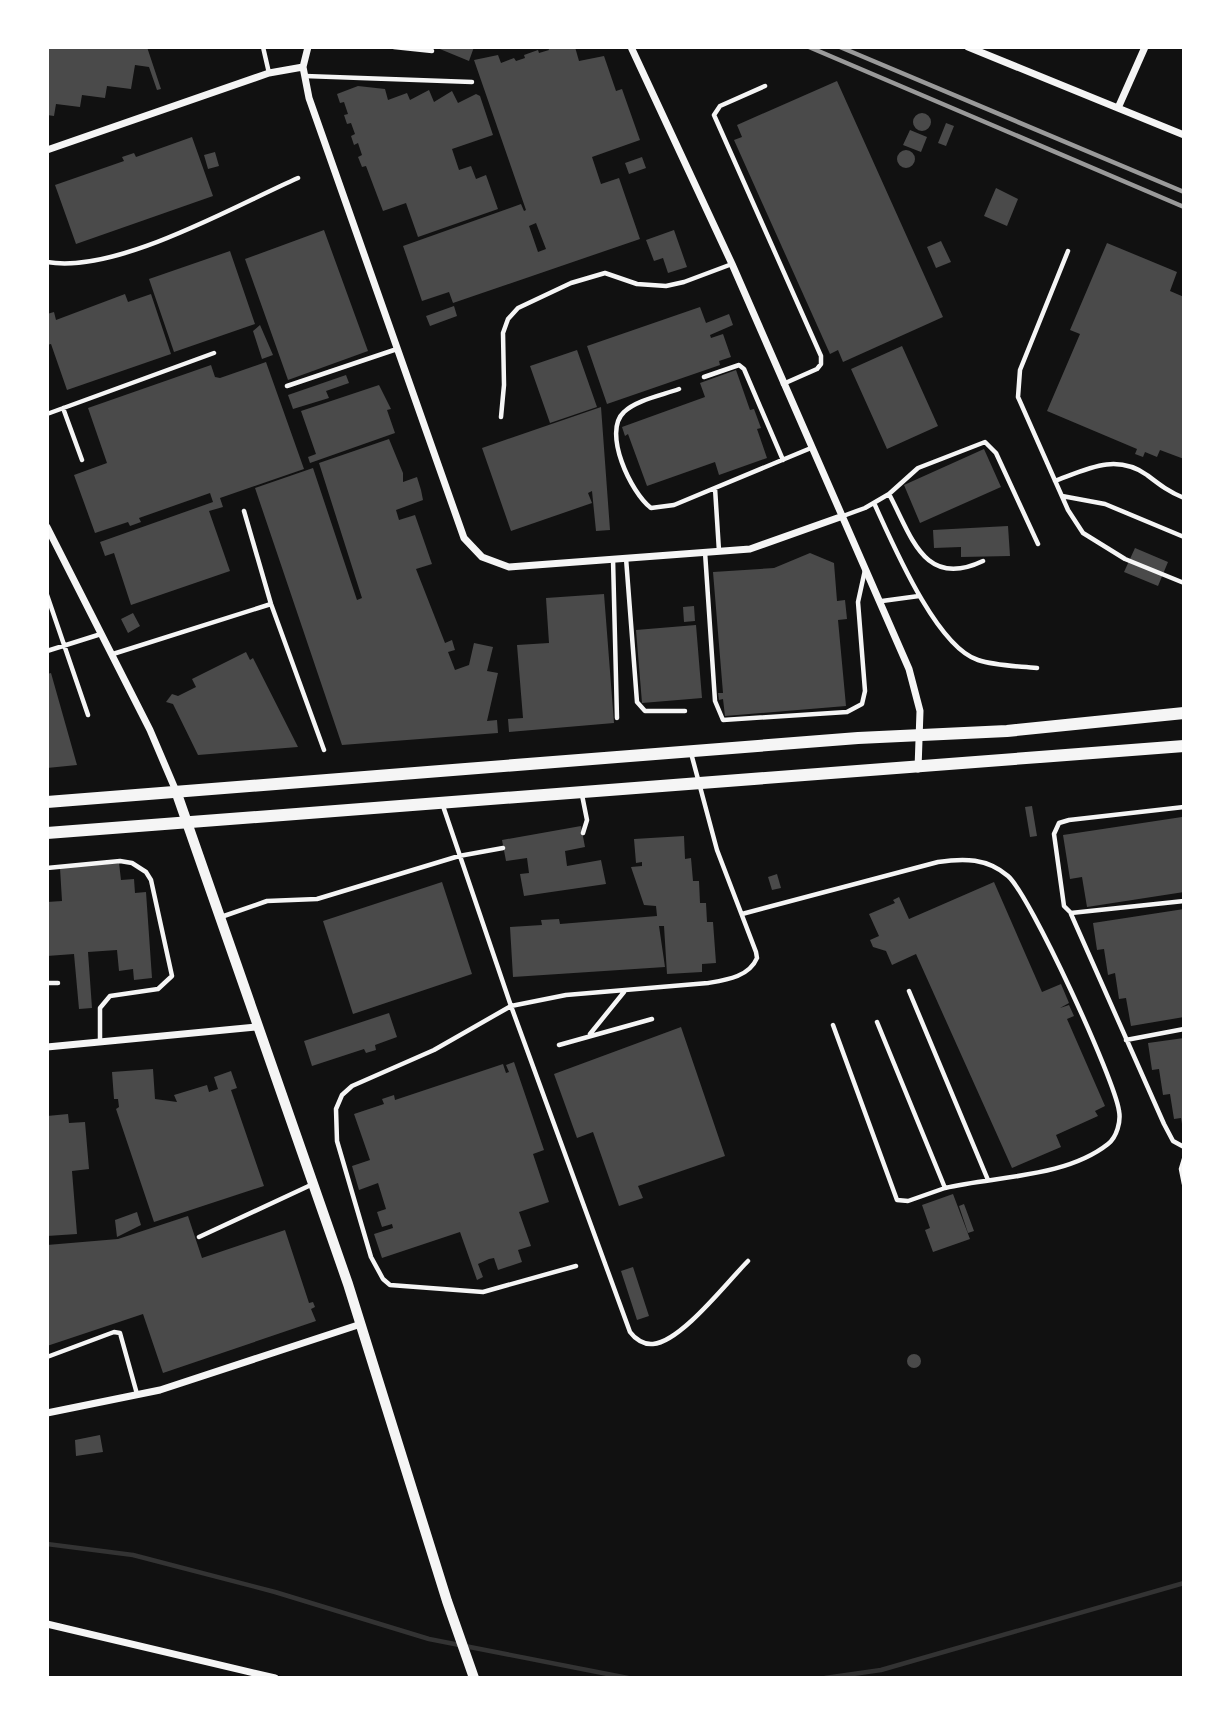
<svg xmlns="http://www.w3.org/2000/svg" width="1231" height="1725" viewBox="0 0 1231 1725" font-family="Lora,serif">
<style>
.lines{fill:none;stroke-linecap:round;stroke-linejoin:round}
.stream{stroke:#333;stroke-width:4.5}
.building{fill:#4a4a4a;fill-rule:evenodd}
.service{stroke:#f5f5f5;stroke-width:4.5}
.minor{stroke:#f5f5f5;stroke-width:7}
.tertiary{stroke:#f5f5f5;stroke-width:10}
.secondary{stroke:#f5f5f5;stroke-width:12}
.rail{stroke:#9a9a9a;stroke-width:4.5}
</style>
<rect width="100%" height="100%" fill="#111"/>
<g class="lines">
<!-- stream -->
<path class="stream" d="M47,1544L133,1555L275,1592L429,1639L628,1678
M825,1678L881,1670L1184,1583"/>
</g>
<!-- building -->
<path class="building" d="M47,47H147L161,89L157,90L149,67L135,65L131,89L107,86L105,98L82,95L80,107L56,104L54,116L47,115Z
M435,47H474L469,61Z
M548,47H575L579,61L604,56L616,91L622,89L640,140L592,157L601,184L619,178L640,239L453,303L449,292L422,301L403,246L521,204L524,211L526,210L474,60L498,55L501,63L514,58L516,61L525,58L524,55L538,50L539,53L549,50ZM536,223L546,249L538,252L529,226Z
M837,81L943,317L843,362L838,350L830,354L734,140L742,137L737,125Z
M358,86L385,89L388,100L407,93L410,100L429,90L434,102L452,91L458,103L476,94L480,96L493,135L452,149L459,170L471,166L476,179L486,175L498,209L418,237L406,203L383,211L366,166L362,167L358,157L362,155L358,143L354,145L351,136L355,134L351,123L347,124L344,115L348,114L344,102L340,103L337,94Z
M913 122a9 9 0 1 1 18 0a9 9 0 1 1-18 0Z
M946,123L954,126L946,146L938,143Z
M910,130L927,137L921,152L903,145Z
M192,137L213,196L76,244L55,185L124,161L122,157L134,153L136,157Z
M897 159a9 9 0 1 1 18 0a9 9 0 1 1-18 0Z
M215,152L219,166L208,169L204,155Z
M642,157L646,168L629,174L625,163Z
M996,188L1018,199L1007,226L984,216Z
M324,230L368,351L288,380L245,259Z
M674,230L687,267L668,273L663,258L654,261L646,240Z
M941,241L951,262L936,268L927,247Z
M1107,243L1177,272L1170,291L1184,297V459L1160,450L1157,457L1145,452L1143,457L1135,454L1137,449L1047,411L1080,334L1070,330Z
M230,251L255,324L174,352L149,279Z
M125,294L128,302L151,294L171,354L67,390L51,344L47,345V314L54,312L56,320Z
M454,306L457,316L430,326L426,316Z
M700,307L706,323L729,314L733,325L710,335L711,338L723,334L731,357L719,361L720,365L607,404L587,346Z
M260,325L273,355L262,359L253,331Z
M902,346L938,426L887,449L851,369Z
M577,350L597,407L550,423L530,366Z
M266,362L304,469L220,498L223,507L209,511L230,571L131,605L114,553L105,556L100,542L213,502L210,493L139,518L141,522L130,526L128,522L95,533L74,475L107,463L88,408L211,365L215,377L220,378Z
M736,370L750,410L754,409L761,428L757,429L767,458L719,475L715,462L647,486L628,434L625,436L622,427L705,397L700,383Z
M346,375L349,383L326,391L329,398L293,409L288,395Z
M379,385L391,409L387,410L395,433L310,463L308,457L316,454L301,411Z
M601,407L610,530L596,531L592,491L588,493L592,503L511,531L482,448Z
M389,439L403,473V482L417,477L421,490L423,500L396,510L399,520L415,515L432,564L416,569L445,643L452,640L455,650L448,652L455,670L469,665L474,643L493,647L487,671L498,673L487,721L497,720L498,733L342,745L255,488L313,468L357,600L362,598L319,463Z
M984,449L1001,487L920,523L904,485Z
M1008,526L1010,556L961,557V547L934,548L933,530Z
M1135,548L1168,562L1158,586L1124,572Z
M810,553L834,563L837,601L845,600L847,619L838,620L846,706L725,716L723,699L719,700L718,693H723L713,572L774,568Z
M604,594L614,723L509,732L508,719L523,718L517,645L549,643L546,598Z
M694,606L695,621L684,622L683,607Z
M133,613L140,626L128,633L121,619Z
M696,625L702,698L642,703L636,630Z
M246,652L250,660L253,658L298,747L198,755L173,704L166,702L172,694L178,696L196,687L192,679Z
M51,673L77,765L47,768V674Z
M1032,806L1037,836L1030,837L1025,807Z
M1182,817L1184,892L1087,907L1082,877L1070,879L1063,835Z
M581,826L585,847L565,851L567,866L601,860L606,884L524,896L520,874L529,873L527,858L506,861L502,840Z
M684,836L685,859L691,858L693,881H699L700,903H706L707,922H713L716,963L702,964V972L667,974L664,926H659L665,967L513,977L510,927L542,925L541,920L559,919L560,924L657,916L656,906L644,905L631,867L642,866V862L636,863L634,839Z
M119,863L121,880L134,879L135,893L146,892L152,978L134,980L133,969L119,971L117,950L88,952L92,1008L79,1009L74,954L47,956V902L62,901L60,868Z
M777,874L781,888L772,890L768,877Z
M442,882L472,974L353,1014L323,921Z
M994,882L1042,992L1061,984L1069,1003L1060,1008L1069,1005L1074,1016L1067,1019L1105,1106L1095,1111L1098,1116L1056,1135L1061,1147L1012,1168L916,954L892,965L886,951L873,947L870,940L879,936L869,914L895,903L893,900L899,897L909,919Z
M1184,909V1017L1131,1026L1126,998L1119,999L1115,973L1108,975L1104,949L1097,950L1093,923Z
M389,1013L397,1037L375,1045L376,1050L366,1053L364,1049L312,1066L304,1041Z
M681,1027L725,1156L638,1186L643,1198L619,1206L593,1132L577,1138L554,1074Z
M1184,1038V1124H1182L1181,1118L1174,1119L1170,1094L1163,1095L1159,1069L1152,1070L1148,1043Z
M514,1062L544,1150L533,1154L549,1202L519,1212L531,1246L518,1250L522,1262L498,1270L494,1258L489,1259L478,1264L483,1277L477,1280L460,1232L382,1258L374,1234L393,1228L392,1224L382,1227L377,1212L386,1209L378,1183L359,1190L352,1166L370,1160L354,1114L384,1104L382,1099L394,1095L395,1100L503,1064L506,1073L509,1072L506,1065Z
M153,1069L155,1099L177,1102L174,1095L207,1085L209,1092L218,1089L214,1077L231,1071L237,1088L231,1090L264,1186L154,1222L116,1109L119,1107L118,1099H114L112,1072Z
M68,1114L69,1123L85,1122L89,1169L72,1171L77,1234L47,1236V1116Z
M953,1194L970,1239L933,1252L925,1230L930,1228L922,1205Z
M964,1204L974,1231L968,1233L959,1206Z
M137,1212L141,1225L117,1237L115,1220Z
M188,1216L202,1258L285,1230L309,1303L313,1302L315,1307L311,1309L316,1321L163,1373L143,1314L47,1346V1245L118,1239Z
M633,1267L649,1316L637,1320L621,1271Z
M907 1361a7 7 0 1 1 14 0a7 7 0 1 1-14 0Z
M100,1435L103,1452L76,1456L75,1440Z"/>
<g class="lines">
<!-- service -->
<path class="service" d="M263,47L269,73
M394,47L432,51
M305,76L472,82
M765,86L720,106L714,115L821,356V364L817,369L783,384
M1068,251L1020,370L1018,397L1068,510L1083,533L1125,559L1184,583
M47,262C117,274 232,207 298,178
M704,377L739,365L744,369L783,460
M287,386L397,349
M679,389C663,395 636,400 624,412C602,432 631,493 651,508L674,505L811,448
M63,408L82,460
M47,414L214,353
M501,417L504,385L503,333L508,319L518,308L571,283L605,273L637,284L666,286L684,282L732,264
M1055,481C1087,469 1116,453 1147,475C1160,485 1169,492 1184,498
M715,488L719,551
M889,494C912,537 924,589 983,561
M1062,496L1105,504L1184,537
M874,503C892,542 936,647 978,660C996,666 1018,666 1037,668
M244,511L271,604L324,750
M843,516L865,508L889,494L918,468L985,442L996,453L1038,544
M705,552L715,701L723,720L847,712L862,704L865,691L858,602L865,570
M626,558L637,702L645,711H685
M613,559L617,718
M47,595L88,715
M882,601L919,596
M47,651L101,634
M113,654L271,604
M582,795L587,820L583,833
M443,806L511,1006L630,1332C635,1339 644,1345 653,1344C681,1342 728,1281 748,1261
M1184,807L1069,820L1059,823L1054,834L1064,906L1071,913L1184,901
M47,868L120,861L132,863L146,872L151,880L172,976L158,989L110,996L100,1008V1041
M742,914L938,862C964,858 987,858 1008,876C1030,895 1115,1080 1119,1111C1121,1121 1117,1137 1108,1144C1065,1178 995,1176 945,1188L877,1022
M1071,914L1164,1124L1173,1141L1184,1147
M221,917L267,901L317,899L459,856L503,848
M47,983H58
M909,991L988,1180
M833,1025L897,1200L908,1201L945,1188
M590,1034L624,992
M1126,1040L1184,1029
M559,1045L652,1019
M1184,1159L1181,1169L1184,1184
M199,1237L313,1184
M576,1266L483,1292L390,1285L383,1279L371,1257L337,1141L336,1109L342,1095L352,1086L434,1050L511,1006L566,995L708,983C726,980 749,977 757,958L756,952L717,850L691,753
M47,1357L114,1332L120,1333L137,1394"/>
<!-- minor -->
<path class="minor" d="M631,47L732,264L909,669L920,711L918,769
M968,47L1184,135
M303,67L309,98L464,538L482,557L509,567L750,549L843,516
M1118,108L1145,47
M47,150L269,73L303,67L308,47
M47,527L150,730L176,791
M47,1047L257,1027
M47,1413L160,1390L361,1324
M47,1624L275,1678"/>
<!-- tertiary -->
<path class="tertiary" d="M176,791L348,1284L447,1601L474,1678"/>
<!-- secondary -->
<path class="secondary" d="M47,802L858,738L1007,731L1184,713
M47,833L1184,746"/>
<!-- rail -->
<path class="rail" d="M809,47L1184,207
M840,47L1184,192"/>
</g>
<!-- border -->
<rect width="1231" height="1725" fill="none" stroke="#ffffff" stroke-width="98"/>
</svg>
